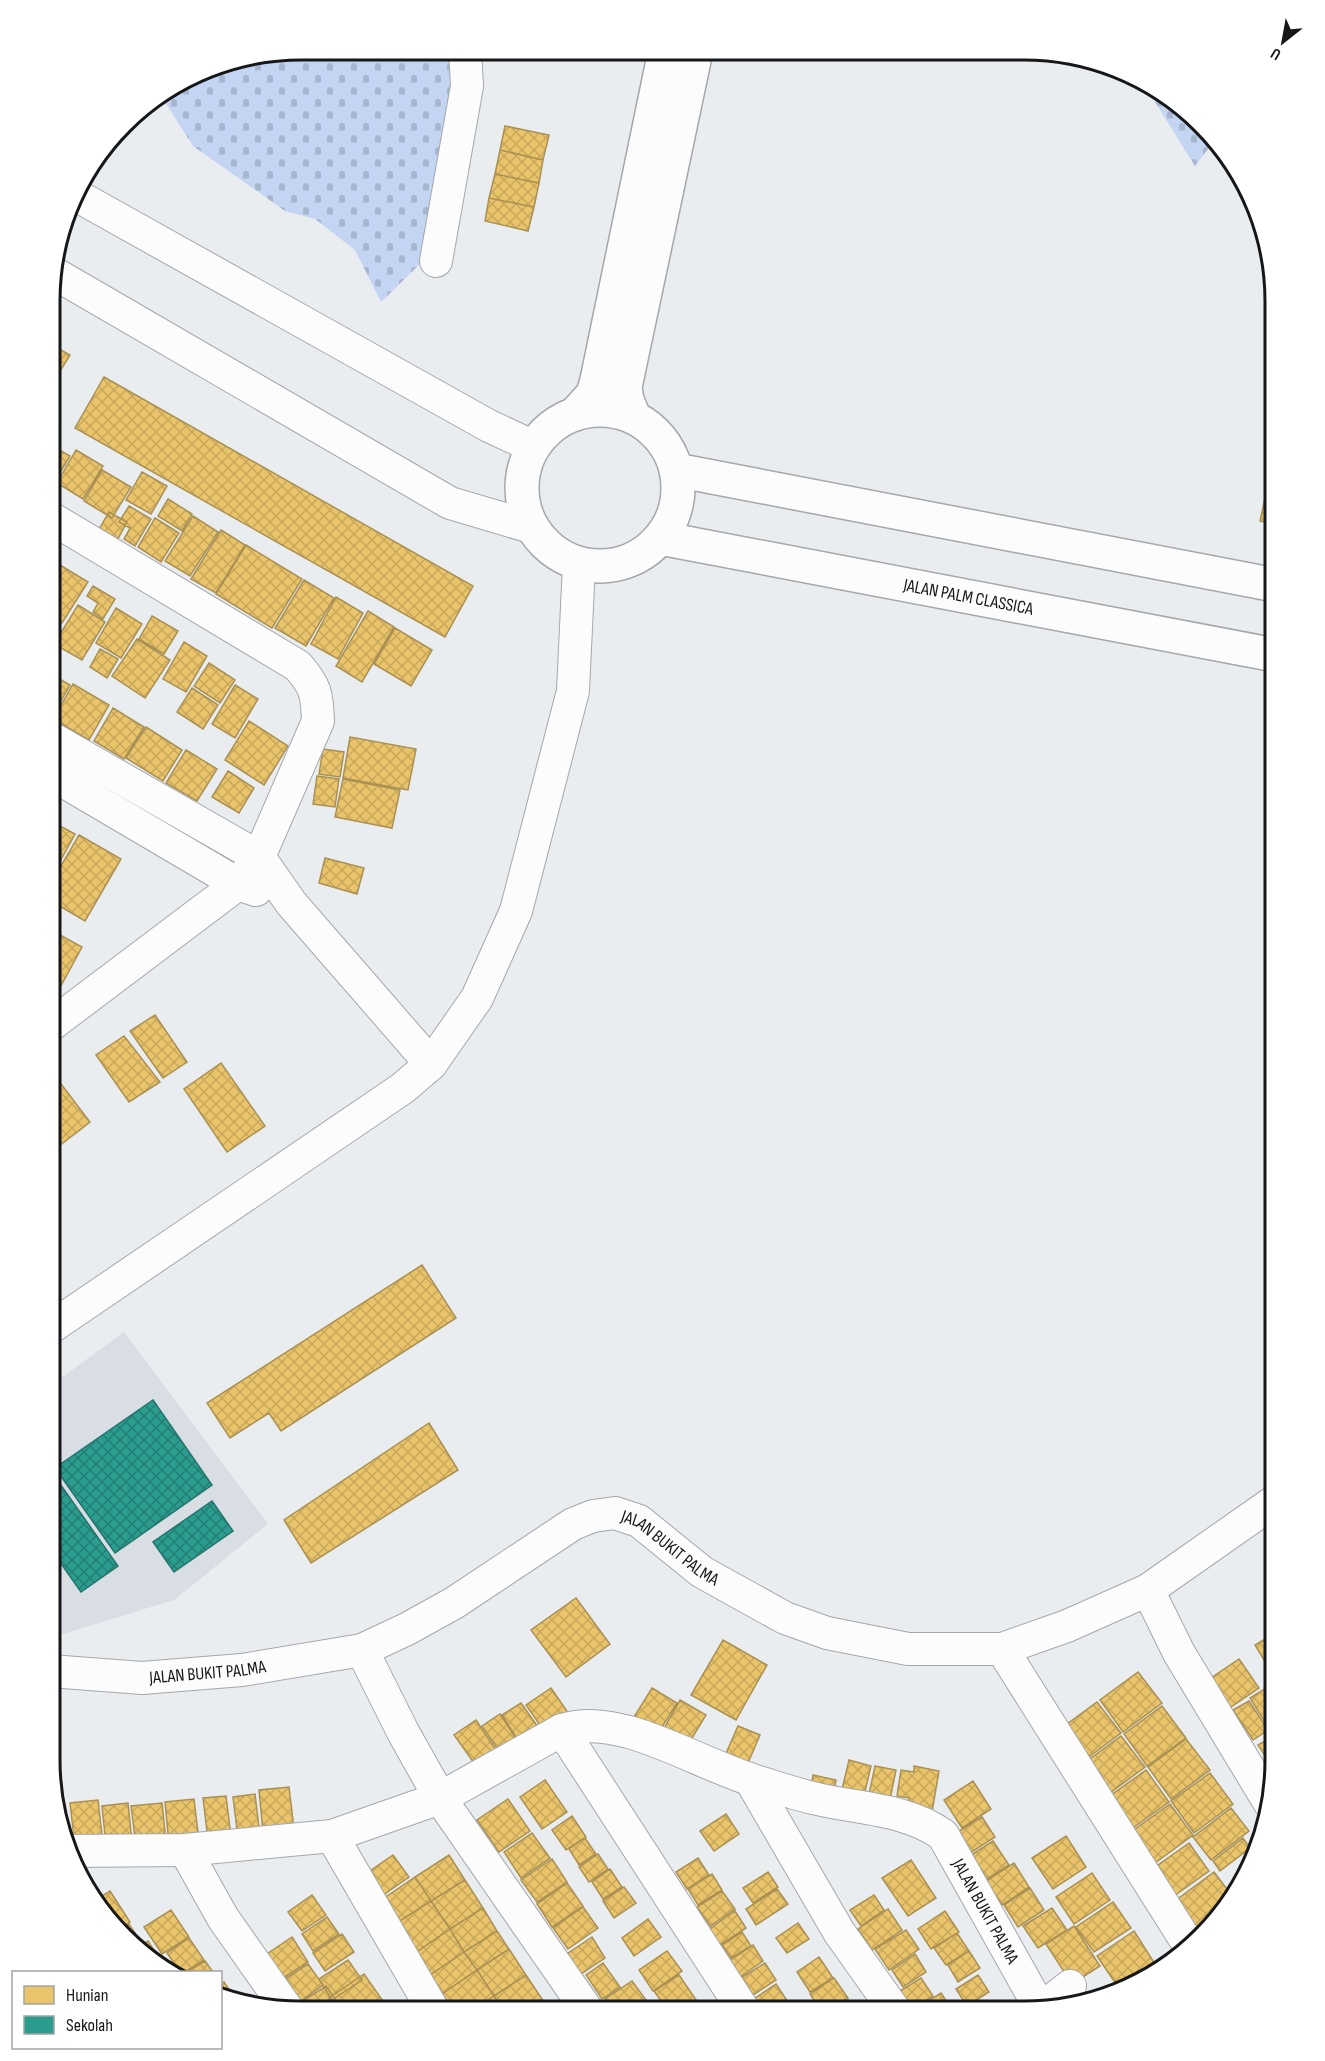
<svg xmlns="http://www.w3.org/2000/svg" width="1325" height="2061" viewBox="0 0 1325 2061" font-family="'Sofia Sans Condensed',sans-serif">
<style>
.built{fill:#d9dee5}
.cemetery{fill:url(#cemetery-stones)}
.homes{fill:url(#homes-cross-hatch);stroke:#aa9052;stroke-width:1.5}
.schools{fill:url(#schools-cross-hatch);stroke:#24756c;stroke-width:1.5}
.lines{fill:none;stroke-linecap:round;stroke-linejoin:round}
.street-casing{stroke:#a5a7aa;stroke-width:34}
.secondary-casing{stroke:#a5a7aa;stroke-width:36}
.street{stroke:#fcfcfd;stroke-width:32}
.secondary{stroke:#fcfcfd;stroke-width:33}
.labels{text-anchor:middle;stroke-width:6;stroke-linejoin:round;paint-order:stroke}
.street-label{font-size:18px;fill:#161719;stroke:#fff}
.rim{fill:none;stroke:#161719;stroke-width:3}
</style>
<defs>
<pattern id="cemetery-stones" width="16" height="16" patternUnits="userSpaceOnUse" patternTransform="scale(1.5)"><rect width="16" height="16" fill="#c3d5f2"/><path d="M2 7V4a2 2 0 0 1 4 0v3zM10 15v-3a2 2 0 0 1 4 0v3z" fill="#a7b6cf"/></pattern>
<pattern id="homes-cross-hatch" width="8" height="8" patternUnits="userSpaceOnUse" patternTransform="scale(1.5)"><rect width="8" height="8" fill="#e9c46a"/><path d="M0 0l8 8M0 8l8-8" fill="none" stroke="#c7a85b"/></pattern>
<pattern id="schools-cross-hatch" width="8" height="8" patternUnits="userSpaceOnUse" patternTransform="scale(1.5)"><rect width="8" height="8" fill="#2a9d8f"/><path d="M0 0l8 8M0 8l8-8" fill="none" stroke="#237f74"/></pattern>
</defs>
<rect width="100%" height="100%" fill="#eaedf0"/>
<!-- built -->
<path class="built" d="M124,1332L268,1524L174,1600L63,1634L50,1626V1386Z"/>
<!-- cemetery -->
<path class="cemetery" d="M301,50H442L457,62L419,265L381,302L355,250L315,219L285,211L193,146L161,96L205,69Z
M1142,81L1177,101L1215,140L1195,166Z"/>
<!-- homes -->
<path class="homes" d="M505,126L549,135L543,160L500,150Z
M500,150L543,160L539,183L495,174Z
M495,174L539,183L534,207L489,198Z
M489,198L534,207L528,231L485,221Z
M52,345L70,355L51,386Z
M104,377L473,586L445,637L75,428Z
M51,445L70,456L51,488Z
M76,450L103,466L83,499L57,483Z
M102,470L131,487L112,518L84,501Z
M1271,470L1275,471V525L1260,521Z
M142,472L167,486L151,514L126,500Z
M168,499L192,514L182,531L158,516Z
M129,506L151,519L135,546L124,539L130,528L119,522Z
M109,512L127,522L113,548L94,538Z
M193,516L218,532L190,576L165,561Z
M155,518L179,533L161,562L138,547Z
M221,530L245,545L216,593L191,579Z
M246,545L302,579L272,628L216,594Z
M60,565L88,582L62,623L51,616V579Z
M304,580L334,598L306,646L275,628Z
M93,586L115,599L103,619L93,612L98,603L87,596Z
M336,597L363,613L338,659L311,644Z
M78,605L105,622L82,660L54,644Z
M116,608L142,624L121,658L96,643Z
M368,611L394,627L362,682L336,666Z
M152,616L178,631L164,654L139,639Z
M395,628L432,650L411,686L374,664Z
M137,639L170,660L145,698L112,676Z
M184,642L207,656L186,692L163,679Z
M100,649L118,659L107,678L90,667Z
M209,663L235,680L220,703L194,686Z
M51,674L70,685L51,718Z
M73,684L109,705L89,740L53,719Z
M235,685L258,699L235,738L212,724Z
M192,688L218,705L203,729L177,712Z
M113,708L144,727L124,759L94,741Z
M249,721L288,746L264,785L225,760Z
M146,727L182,750L163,781L126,758Z
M350,737L416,749L408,790L343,778Z
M323,749L344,752L340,777L319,774Z
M186,750L217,769L197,801L166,783Z
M228,771L254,788L239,813L212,797Z
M317,776L339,779L335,807L313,804Z
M343,779L400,790L392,828L335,817Z
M51,821L75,834L51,878Z
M79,835L121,859L85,921L51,901V883Z
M325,858L364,868L357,894L319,883Z
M51,930L82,947L56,995L51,992Z
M155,1015L187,1062L163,1078L130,1031Z
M124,1036L160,1082L129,1102L96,1055Z
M221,1063L265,1126L227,1152L184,1089Z
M55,1076L90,1122L50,1153V1080Z
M422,1265L456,1318L281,1431L269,1413L230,1438L207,1403Z
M429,1423L458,1470L311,1563L284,1520Z
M576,1598L610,1644L566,1677L531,1630Z
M1275,1633V1678L1255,1645Z
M723,1640L767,1665L736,1720L691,1695Z
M1239,1659L1259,1688L1228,1709L1208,1680Z
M1138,1672L1162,1703L1123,1732L1100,1700Z
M1271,1685L1275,1691V1730L1271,1732L1250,1698Z
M551,1688L571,1717L546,1734L526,1705Z
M652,1688L677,1703L659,1732L634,1717Z
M680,1700L706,1715L686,1748L661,1734Z
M1249,1701L1268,1730L1253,1740L1233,1710Z
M1097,1702L1121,1733L1082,1762L1059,1730Z
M521,1703L538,1727L518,1740L502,1715Z
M1162,1706L1186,1738L1147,1766L1124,1734Z
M500,1714L519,1743L501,1754L482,1726Z
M476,1720L500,1756L479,1770L454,1735Z
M738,1726L760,1735L745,1770L723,1760Z
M1275,1735V1771L1258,1745Z
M1121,1736L1145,1767L1106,1796L1083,1764Z
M1186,1739L1210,1770L1171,1799L1148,1767Z
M849,1760L871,1766L862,1804L840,1798Z
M875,1766L896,1770L888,1809L867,1804Z
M914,1766L939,1771L932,1812L908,1808L909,1798L897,1796L901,1770L914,1772Z
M1146,1770L1169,1802L1130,1830L1107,1798Z
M1210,1773L1233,1804L1194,1833L1171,1801Z
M813,1775L836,1780L833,1798L810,1793Z
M545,1780L567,1812L542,1829L520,1797Z
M973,1781L991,1809L962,1828L944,1800Z
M289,1787L294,1829L263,1832L259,1790Z
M255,1794L260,1836L238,1838L233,1797Z
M226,1796L231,1836L208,1839L203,1798Z
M194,1799L199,1841L169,1844L165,1802Z
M508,1799L530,1831L499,1852L477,1820Z
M98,1800L103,1843L75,1846L70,1803Z
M128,1803L132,1842L106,1845L102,1806Z
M162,1803L166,1841L136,1845L131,1806Z
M1170,1804L1193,1835L1155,1863L1131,1832Z
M1231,1808L1249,1831L1211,1860L1193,1837Z
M726,1814L739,1834L714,1851L700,1831Z
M572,1816L586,1837L566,1850L552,1830Z
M982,1817L995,1837L970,1853L956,1833Z
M532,1833L550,1858L521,1878L504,1852Z
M1066,1836L1086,1867L1053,1889L1032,1858Z
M585,1838L596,1854L579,1865L569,1849Z
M1243,1838L1250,1848L1220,1871L1213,1861Z
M993,1841L1009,1865L987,1879L971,1855Z
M1189,1843L1209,1871L1174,1896L1154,1868Z
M598,1854L608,1869L589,1882L579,1867Z
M393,1855L409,1877L379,1898L364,1875Z
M449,1855L465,1880L431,1901L415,1877Z
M698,1858L709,1875L687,1889L676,1872Z
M552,1859L567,1882L537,1902L521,1880Z
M911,1860L936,1898L908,1916L882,1878Z
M1014,1863L1029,1887L1002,1905L986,1881Z
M610,1869L622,1887L603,1899L592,1882Z
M768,1872L778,1887L753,1903L743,1888Z
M1214,1872L1233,1897L1224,1913L1199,1933L1175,1901Z
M1092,1873L1110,1900L1074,1924L1056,1897Z
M712,1874L722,1890L698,1905L688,1889Z
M415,1877L431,1901L395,1924L380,1901Z
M465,1880L483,1908L450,1929L431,1901Z
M567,1883L583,1906L552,1927L537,1904Z
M624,1887L636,1903L614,1918L603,1901Z
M1030,1888L1044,1910L1018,1927L1004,1905Z
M777,1889L788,1904L756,1925L746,1909Z
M110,1891L130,1922L118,1930L102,1913L94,1901Z
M722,1891L735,1909L710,1926L697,1907Z
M312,1895L326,1915L302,1931L288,1912Z
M874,1895L884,1910L861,1926L850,1910Z
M431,1901L450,1929L415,1953L395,1924Z
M1113,1902L1131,1928L1094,1952L1076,1927Z
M583,1907L598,1928L568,1949L553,1928Z
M483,1908L497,1931L464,1952L450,1929Z
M1052,1908L1067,1930L1038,1948L1023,1926Z
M888,1909L902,1930L872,1950L858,1929Z
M171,1910L189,1937L162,1954L144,1927Z
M735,1911L746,1928L720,1945L709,1929Z
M945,1911L959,1932L931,1949L918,1929Z
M327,1917L339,1934L313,1951L302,1934Z
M648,1919L661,1937L634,1956L622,1938Z
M798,1923L809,1939L787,1953L776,1938Z
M129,1924L141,1942L135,1947L119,1931Z
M1074,1926L1100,1966L1072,1984L1046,1944Z
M450,1929L464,1952L430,1975L415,1953Z
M906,1930L919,1949L889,1970L875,1949Z
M497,1931L509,1949L477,1970L464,1952Z
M1134,1931L1155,1964L1118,1987L1097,1956Z
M742,1932L751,1946L731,1958L722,1945Z
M957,1933L969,1951L946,1965L934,1948Z
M342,1934L354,1952L325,1971L313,1953Z
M292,1937L308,1962L283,1978L267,1954Z
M592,1937L605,1958L581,1974L567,1954Z
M189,1938L204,1960L185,1972H180L167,1953Z
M148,1941L167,1970L148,1960L136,1948Z
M753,1945L763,1961L740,1977L729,1961Z
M509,1949L526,1975L494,1996L477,1970Z
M667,1951L682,1971L653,1991L639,1970Z
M969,1951L980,1968L958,1982L948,1965Z
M464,1952L477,1970L442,1994L430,1975Z
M915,1954L926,1972L903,1987L892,1970Z
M819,1957L833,1978L810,1992L797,1972Z
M348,1960L362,1980L332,2000L319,1979Z
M205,1961L213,1972H187Z
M603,1963L620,1987L602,1999L586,1975Z
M765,1963L776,1980L753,1995L741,1978Z
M308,1964L323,1985L298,2003L283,1980Z
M477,1970L494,1996L473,2010H453L442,1994Z
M364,1974L383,2001L370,2010H338L329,1998Z
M526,1975L542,1999L525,2010H503L494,1996Z
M679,1975L701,2007L696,2011H668L654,1991Z
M978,1975L989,1992L967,2006L956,1989Z
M834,1978L848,1998L828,2011H821L810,1994Z
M921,1978L933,1996L912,2009L900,1991Z
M632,1981L646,2000L631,2010H613L605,1999Z
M224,1982L237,2001L220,1997V1984Z
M776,1984L788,2002L774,2011H753L748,2003Z
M326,1986L340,2006L335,2010L301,2009L298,2004Z
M941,1993L953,2011H915L914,2010Z
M494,1996L503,2010H473Z
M542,1999L550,2010H525Z
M848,2000L856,2011H831Z
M789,2003L794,2011H777Z"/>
<!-- schools -->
<path class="schools" d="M153,1400L212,1485L115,1553L55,1468Z
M58,1481L118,1566L81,1592L50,1548V1486Z
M212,1501L233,1531L174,1572L153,1542Z"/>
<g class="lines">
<!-- street casing -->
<g class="street-casing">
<g id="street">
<path d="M74,194L489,426L532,446"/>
<path d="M436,261L467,86L465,50"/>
<path d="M52,272L450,503L531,527"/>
<path d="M51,738L259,857L291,903L431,1064"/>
<path d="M51,774L238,884L256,890"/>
<path d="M51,1025L238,884L259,857L318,721C317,694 316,687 298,666L51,518"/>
<path d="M50,1328L403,1088L431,1064L477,998L516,911L573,691L579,564"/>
<path d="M1148,1590L1179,1653L1269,1802"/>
<path d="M1002,1649L1190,1947"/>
<path d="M362,1650L403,1732L440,1798L587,2010"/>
<path id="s1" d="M50,1671L142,1678L242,1670L362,1650L407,1629L454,1603L573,1524L593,1516L615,1513L639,1521L702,1572L785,1618L827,1633L908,1649H1002L1067,1626L1148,1590L1275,1501"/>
<path d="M562,1730L744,2011"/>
<path d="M750,1779L839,1932L895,2011"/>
<path d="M332,1836L433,2010"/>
<path d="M185,1850L223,1918L287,2009"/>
<path id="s2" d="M68,1851L185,1850L332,1836L440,1798L562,1730C584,1723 606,1726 629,1732C671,1744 710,1766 752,1780C772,1786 792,1793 813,1798C856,1809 906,1808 943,1835L1040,2008"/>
<path d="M1042,2008L1070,1986"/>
</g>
</g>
<!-- secondary casing -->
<g class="secondary-casing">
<g id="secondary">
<circle cx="600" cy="488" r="78"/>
<path d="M575,414L593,394L597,380L665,51"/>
<path d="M634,417L627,400L625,387L696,51"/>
<path d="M676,470L1275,585"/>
<path id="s3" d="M660,538L1275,655"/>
</g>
</g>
<!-- street -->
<use href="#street" class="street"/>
<!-- secondary -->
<use href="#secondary" class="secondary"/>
</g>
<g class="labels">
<!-- street labels -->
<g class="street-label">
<text dy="6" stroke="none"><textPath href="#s3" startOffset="314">JALAN PALM CLASSICA</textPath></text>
<text dy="6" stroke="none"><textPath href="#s1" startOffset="670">JALAN BUKIT PALMA</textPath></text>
<text dy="6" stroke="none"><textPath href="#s1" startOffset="158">JALAN BUKIT PALMA</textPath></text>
<text dy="6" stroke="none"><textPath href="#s2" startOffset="1006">JALAN BUKIT PALMA</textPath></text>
</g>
</g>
<!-- crop -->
<path d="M0 0H1325V2061H0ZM301 60H1024A241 241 0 0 1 1265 301V1760A241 241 0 0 1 1024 2001H301A241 241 0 0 1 60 1760V301A241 241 0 0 1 301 60Z" fill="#fff" fill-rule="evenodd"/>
<path class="rim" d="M301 60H1024A241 241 0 0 1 1265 301V1760A241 241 0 0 1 1024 2001H301A241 241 0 0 1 60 1760V301A241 241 0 0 1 301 60Z"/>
<!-- legend -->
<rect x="12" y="1971" width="210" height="78" fill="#ffffff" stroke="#a2a2a3" stroke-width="1.5"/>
<rect x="24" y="1986" width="30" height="18" fill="#e9c46a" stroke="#a2a2a3" stroke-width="1.5"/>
<text x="66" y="2001" font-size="18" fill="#161719">Hunian</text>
<rect x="24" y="2016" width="30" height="18" fill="#2a9d8f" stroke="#a2a2a3" stroke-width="1.5"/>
<text x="66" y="2031" font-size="18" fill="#161719">Sekolah</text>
<!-- north arrow -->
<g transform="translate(1283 42) rotate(211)" stroke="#ffffff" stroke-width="4.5" paint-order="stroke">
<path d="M0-4.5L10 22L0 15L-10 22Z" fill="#161719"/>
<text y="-9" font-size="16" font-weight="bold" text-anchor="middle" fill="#161719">U</text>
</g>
</svg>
